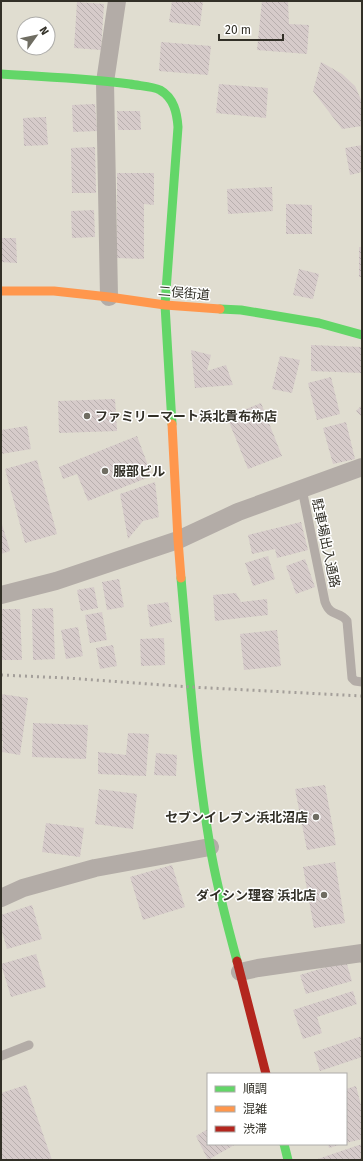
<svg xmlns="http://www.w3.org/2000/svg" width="363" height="1161" viewBox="0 0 363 1161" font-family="'Fira Sans','Noto Sans JP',sans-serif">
	<defs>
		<pattern id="building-back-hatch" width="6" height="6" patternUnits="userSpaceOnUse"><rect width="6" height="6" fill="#d6cbca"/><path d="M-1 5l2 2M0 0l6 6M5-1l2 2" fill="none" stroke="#b8afae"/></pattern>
	</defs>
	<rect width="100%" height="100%" fill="#e0ddd0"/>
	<path fill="url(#building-back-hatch)" d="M172,1H203L200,26L169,22Z
		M262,1H288L289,24L309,25L307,54L257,50Z
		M77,2L104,4L101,50L74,48Z
		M161,42L211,46L208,75L159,71Z
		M321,62L342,74L355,86L362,102V126L342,129L313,91Z
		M219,84L268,88L266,118L216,113Z
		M95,104L97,131L73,132L72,105Z
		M117,111H140L141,130H118Z
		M46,117L48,145L24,146L23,118Z
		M362,145V172L350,175L345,148Z
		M95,147L96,193H72L71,148Z
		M117,173H154V205L144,204V259L117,258Z
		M272,187L273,211L228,214L227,189Z
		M286,204L312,205V234H286Z
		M94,210L95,237L72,238L71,211Z
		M1,238H16L17,263L1,262Z
		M359,247H362V277H359Z
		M299,269L319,274L313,299L293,295Z
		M311,345L362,347V373L311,371Z
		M191,350L211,355L207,371L226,365L233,385L195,388Z
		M280,356L300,360L292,393L272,389Z
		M331,377L340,414L317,420L308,383Z
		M115,399L117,431L59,433L58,401Z
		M261,403L282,456L248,469L227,417Z
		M362,405V417L356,411Z
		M346,422L355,459L333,464L323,428Z
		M27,426L31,449L1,454V430Z
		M137,436L152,476L88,501L77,474L63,479L59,467Z
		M37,460L57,534L25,543L5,469Z
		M155,482L159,517L143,521L128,539L120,494Z
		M1,521L10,551L1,554Z
		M301,522L308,550L277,558L275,549L252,554L248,535Z
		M268,556L275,579L253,586L245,563Z
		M305,559L315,587L296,594L286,566Z
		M119,579L124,607L107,610L102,582Z
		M94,587L98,608L81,611L77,590Z
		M236,593L241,602L267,599L268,615L215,621L213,595Z
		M168,602L172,622L150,627L147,605Z
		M53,608L55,659L33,660L32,609Z
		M1,609H20L22,660H1Z
		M102,612L107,640L90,643L85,615Z
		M78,627L83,656L66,659L61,630Z
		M277,630L281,666L244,670L240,634Z
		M164,638L165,665L141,666L140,639Z
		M113,645L117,666L100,669L96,648Z
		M1,694L28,698L20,755L2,752L3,741H1Z
		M33,723L88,725L86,759L32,757Z
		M128,733L149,734L146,776L98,774V752L126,755Z
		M156,753L177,755L176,776L154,775Z
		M325,785L336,845L307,850L295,789Z
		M99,789L137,794L133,829L95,824Z
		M46,823L84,828L80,857L42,852Z
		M335,862L345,923L314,928L303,867Z
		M172,865L185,907L143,920L130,877Z
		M32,905L42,939L7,949L1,928V915Z
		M36,954L46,987L11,997L1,964Z
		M346,961L352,981L306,994L300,975Z
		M353,991L357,1004L317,1017L322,1033L303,1039L293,1010Z
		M362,1036V1057L320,1071L314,1052Z
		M26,1085L52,1160H1V1093Z
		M356,1086L362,1109V1139L346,1143V1089Z
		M208,1129V1144H236L208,1160L196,1136Z
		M328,1144H342L329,1148Z
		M362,1144V1160H315Z"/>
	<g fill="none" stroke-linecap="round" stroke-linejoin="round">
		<path stroke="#b3aca7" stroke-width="9" d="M302,489L325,602C331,618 339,610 347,621L352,678L355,681L362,682
			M1,1056L29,1045"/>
		<path stroke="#b3aca7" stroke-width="18" d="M109,297L105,82L117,1
			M1,595L56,581L178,540L238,512L362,467
			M1,898L23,888L95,868L210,847
			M240,972L258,968L362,953V954"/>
		<path stroke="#63d668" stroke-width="9" d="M1,74C44,77 87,78 130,84C139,86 152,86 160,90C174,98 177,113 178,127L165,305L172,424
			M220,309L241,310L319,323L362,335
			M181,578C189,667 195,757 210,846C216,884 227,923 237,961
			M284,1144L288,1160"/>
		<path stroke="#ff974d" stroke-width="9" d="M1,291H54L109,297L165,305L220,309
			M172,424L178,540L181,578"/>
		<path stroke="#b3261e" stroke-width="9" d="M237,961L266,1074"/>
		<path stroke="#a39e99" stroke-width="3" stroke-dasharray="2 4" stroke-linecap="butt" d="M1,675L67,678L191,687L362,696"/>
	</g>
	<g fill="#6f6d62" stroke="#fff" stroke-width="1.5">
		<circle cx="87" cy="416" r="4"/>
		<circle cx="105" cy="471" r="4"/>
		<circle cx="316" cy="817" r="4"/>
		<circle cx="324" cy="895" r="4"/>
	</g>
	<g text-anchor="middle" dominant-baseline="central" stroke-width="3" stroke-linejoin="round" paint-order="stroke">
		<g font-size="13" fill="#323027" stroke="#fff">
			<text transform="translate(184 293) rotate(5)">二俣街道</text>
			<text transform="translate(326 543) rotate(78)">駐車場出入通路</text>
		</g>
		<g font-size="13" font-weight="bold" fill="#323027" stroke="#fff" text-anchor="start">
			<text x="95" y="416">ファミリーマート浜北貴布祢店</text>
			<text x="113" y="471">服部ビル</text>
			<text x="308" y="817" text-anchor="end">セブンイレブン浜北沼店</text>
			<text x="316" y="895" text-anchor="end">ダイシン理容 浜北店</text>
		</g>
	</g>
	<rect width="363" height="1161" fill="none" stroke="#323027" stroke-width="4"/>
	<rect x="207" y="1073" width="140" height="72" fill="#ffffff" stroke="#adaca9"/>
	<rect x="215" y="1086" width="20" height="6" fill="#63d668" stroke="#adaca9"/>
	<text x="243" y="1093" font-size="12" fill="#323027">順調</text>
	<rect x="215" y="1106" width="20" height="6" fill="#ff974d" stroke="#adaca9"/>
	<text x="243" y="1113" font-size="12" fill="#323027">混雑</text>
	<rect x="215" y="1126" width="20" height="6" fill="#b3261e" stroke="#adaca9"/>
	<text x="243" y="1133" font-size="12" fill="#323027">渋滞</text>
	<g transform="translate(36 36) rotate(57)"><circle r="19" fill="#ffffff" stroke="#adaca9"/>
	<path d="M0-3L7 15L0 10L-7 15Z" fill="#6f6d62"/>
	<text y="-6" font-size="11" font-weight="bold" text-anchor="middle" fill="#323027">N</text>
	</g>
	<path d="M219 34v6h64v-6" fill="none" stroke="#323027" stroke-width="2"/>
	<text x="225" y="34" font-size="12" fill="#323027" stroke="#ffffff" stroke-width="3" paint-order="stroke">20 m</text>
</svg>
